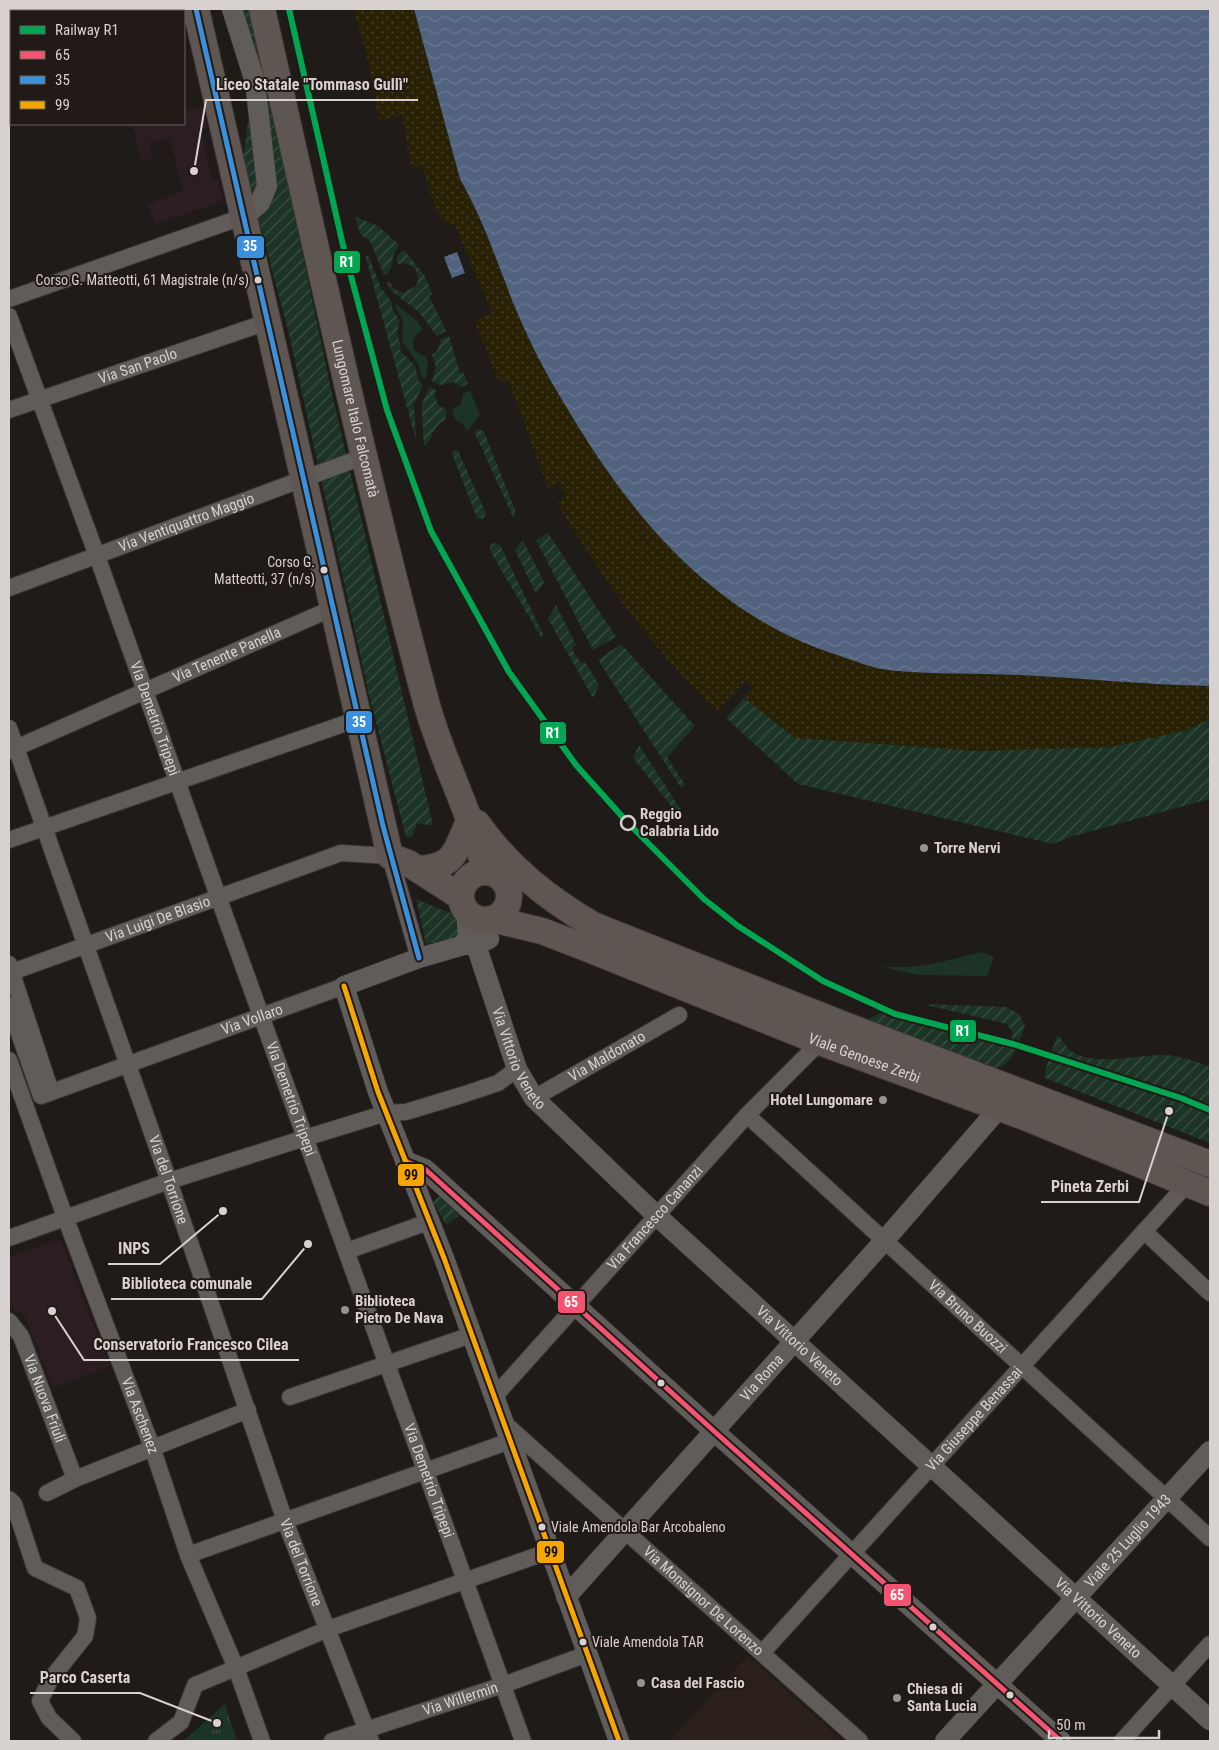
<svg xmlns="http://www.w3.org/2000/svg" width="1219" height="1750" viewBox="0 0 1219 1750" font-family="'Roboto Condensed',sans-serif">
	<defs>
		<pattern id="sand-dots" width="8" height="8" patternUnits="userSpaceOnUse" patternTransform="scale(1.25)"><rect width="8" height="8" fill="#282105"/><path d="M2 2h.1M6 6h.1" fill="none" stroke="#464028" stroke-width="1.8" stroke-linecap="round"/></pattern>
		<pattern id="park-tufts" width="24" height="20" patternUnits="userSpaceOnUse" patternTransform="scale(1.25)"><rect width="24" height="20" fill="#1c3426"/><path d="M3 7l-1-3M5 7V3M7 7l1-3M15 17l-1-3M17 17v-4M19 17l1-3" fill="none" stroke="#3c5044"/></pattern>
		<pattern id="garden-furrows" width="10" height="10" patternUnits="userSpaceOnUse" patternTransform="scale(1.25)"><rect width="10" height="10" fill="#1c3426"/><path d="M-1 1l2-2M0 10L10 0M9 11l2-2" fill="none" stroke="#3c5044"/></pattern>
		<pattern id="water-waves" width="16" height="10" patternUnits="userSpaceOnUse" patternTransform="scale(1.25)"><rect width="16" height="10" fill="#526380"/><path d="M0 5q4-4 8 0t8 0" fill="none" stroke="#6a7891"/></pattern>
	</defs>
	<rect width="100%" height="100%" fill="#1e1b19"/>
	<path fill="#2b1f19" d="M748,1655L827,1727L842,1741H669Z"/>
	<path fill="#2c1d23" d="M201,107L207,128L201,130L212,180L217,179L223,201L155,224L147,204L183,191L170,138L149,143L153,160L141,162L133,126L184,124V112Z
		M56,1240L61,1241L110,1366L53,1388L25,1316L9,1306V1257Z"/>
	<path fill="#1c3426" d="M394,303L416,320L423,330C414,334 411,342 415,351L426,357L428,367L426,379L422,377L418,364L402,341L403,321Z
		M470,391L480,415L467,432L462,423L455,420L452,410L461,404L463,393Z
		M982,952L994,957L987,976L918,975L879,966C920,970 943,961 982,952Z"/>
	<path fill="url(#sand-dots)" d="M353,9H414L460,179L473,202L514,305L542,364L1210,685V719L1187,730L1111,747L978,751L795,738L744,698L753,688L745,681L718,711C652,651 602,578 556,502L566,498L559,483L548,488L508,380L499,383L474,320L492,313L454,223L448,227L437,213L422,166L411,168L402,115L379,121L368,60Z"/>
	<path fill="url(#park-tufts)" d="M225,1704L237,1741H183Z"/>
	<path fill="url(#garden-furrows)" d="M236,9H251L263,60L252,64Z
		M271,103L332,394L433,825L417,824L412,837H406L369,695L289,334L243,161L250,105Z
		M356,217L378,226L399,245C391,255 394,263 388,274L384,275L370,241L360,234Z
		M404,250L425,276L432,294L429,296L446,331L437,336C431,329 428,323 423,317C412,303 395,299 386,282L389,281L394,289L403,293L416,286C422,273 413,260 398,264C395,257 398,254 404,250Z
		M365,255L369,257L381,288L391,301L393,311L400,321L397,331L401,348L399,349L415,366L419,381L423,384L414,405L416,440Z
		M449,336L460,373L463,372L468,384L461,387L454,382L440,385L432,381L436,367L432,355L437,351L441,339Z
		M430,387L436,390L435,396L438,405L447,410L445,420C433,426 433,437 425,447C422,440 424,434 423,427C421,407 420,405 430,387Z
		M480,429L484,432L515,510L514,519L474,431Z
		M453,450L458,451L486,513L483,519L477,518L452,454Z
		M548,533L616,637L593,650L536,540Z
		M523,540L544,582L536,594L515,550Z
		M494,543L500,545L543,634L541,637L490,551V546Z
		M556,605L576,645L572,649L581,663L585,662L599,685L593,698L548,619Z
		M621,644L695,726L667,757L685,785L681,788L598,660Z
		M744,698L795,738L978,751L1111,747L1187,730L1210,719V799L1070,837L1053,844L798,784L726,718Z
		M639,745L681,810L677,813L633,758Z
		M416,899L455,915L460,937L426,944Z
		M922,1004L1006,1007L1019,1014L1025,1026C1018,1043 1014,1068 992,1068L866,1021L880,1013L888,1012L987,1033C990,1037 991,1041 995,1044C1004,1051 1012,1042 1013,1033L1007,1024Z
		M1057,1036H1059C1063,1041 1066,1047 1071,1051C1092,1067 1137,1055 1162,1055C1178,1055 1195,1061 1210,1067V1143L1045,1078V1071Z
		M439,1196L460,1215L446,1225L433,1201Z"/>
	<path fill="url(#water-waves)" d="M414,9H1210V686C1146,685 1083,678 1019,675C976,673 931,675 888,670C872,668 855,661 840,656C712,616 629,514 564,403C544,371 526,335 512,300C496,259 482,217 460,179Z
		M457,252L465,273L452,278L444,257Z"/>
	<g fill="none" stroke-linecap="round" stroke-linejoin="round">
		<g stroke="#393635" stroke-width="18">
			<g id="minor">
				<path d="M86,11L93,9"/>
				<path d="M9,39L11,38"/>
				<path d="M9,299L245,216"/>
				<path id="s1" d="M9,316L97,556L224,913L523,1741"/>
				<path id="s2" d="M9,410L267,322"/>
				<path id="s3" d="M9,588L365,456"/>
				<path id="s4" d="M9,728L169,1181L285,1521L371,1741"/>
				<path id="s5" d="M9,751L333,608"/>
				<path d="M9,840L358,719"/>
				<path d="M9,964L51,1092"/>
				<path id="s6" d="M12,972L341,853L390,856L419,958"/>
				<path id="s7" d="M9,1005L41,1096L344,986"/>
				<path id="s8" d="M9,1060L65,1217L152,1447L188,1555L236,1668L262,1741"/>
				<path id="s9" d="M534,1098L679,1015"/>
				<path id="s10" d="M747,1115L1210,1538"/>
				<path d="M1144,1231L1210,1293"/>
				<path d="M9,1238L169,1181L305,1138L386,1113L406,1112L462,1095L498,1083L517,1069"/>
				<path d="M347,1251L428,1222"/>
				<path id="s11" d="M9,1321L21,1336L75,1479"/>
				<path d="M290,1397L471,1335"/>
				<path id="s12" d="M494,1397L747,1115L820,1042"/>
				<path id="s13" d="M502,1421L860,1741"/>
				<path d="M47,1493L75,1479L248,1410"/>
				<path d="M9,1499L14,1504L35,1568L77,1588L88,1618L85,1636L50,1680L40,1701L49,1718L73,1741"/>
				<path d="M188,1555L510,1441"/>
				<path id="s14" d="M762,1653L1187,1184"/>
				<path d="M156,1741L181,1722L195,1685L328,1629L550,1551"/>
				<path id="s15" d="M332,1741L503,1685L587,1654"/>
				<path d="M1122,1741L1210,1644"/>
			</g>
		</g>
		<g stroke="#393635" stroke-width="21">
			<g id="tertiary">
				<path d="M232,9L255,82L267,186L260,203L245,216"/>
				<path id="s16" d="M492,919L476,945L517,1069L534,1098L657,1216L1210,1720"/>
				<path d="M489,939L476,945H464L419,958L344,986L378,1092L444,1258L619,1741"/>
				<path d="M464,945L468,934L466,910"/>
				<path d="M405,1161L425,1169L715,1432L1061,1741"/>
				<path id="s17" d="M566,1597L884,1241L1007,1099"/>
				<path id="s18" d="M945,1741L1210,1451"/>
			</g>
		</g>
		<g stroke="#393635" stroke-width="28">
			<g id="primary">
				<path d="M196,9L390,856L408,863L461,897"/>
				<path id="s19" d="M262,9C314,239 364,470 425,698C440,757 471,811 485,871"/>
				<path d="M477,823C508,867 547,898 593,925L842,1024L1210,1164"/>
				<path d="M419,869C456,866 455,852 469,821"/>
				<circle cx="485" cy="896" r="24"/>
				<path id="s20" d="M492,919L542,931L581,946L820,1042L1027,1118L1210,1193"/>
			</g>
		</g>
		<use href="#minor" stroke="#5f5c5a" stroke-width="16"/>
		<use href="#tertiary" stroke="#5f5c5a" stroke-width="20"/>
		<use href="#primary" stroke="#5f5652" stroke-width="26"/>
		<g stroke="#211a16" stroke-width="9">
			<path id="bus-1" d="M405,1161L425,1169L715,1432L1061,1741"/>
		</g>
		<g stroke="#211a16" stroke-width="9">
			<path id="bus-2" d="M196,9L383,826L419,958"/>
		</g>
		<g stroke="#211a16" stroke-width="9">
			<path id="bus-3" d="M344,986L378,1092L444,1258L619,1741"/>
		</g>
		<use href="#bus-1" stroke="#f65372" stroke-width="5"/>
		<use href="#bus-2" stroke="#3a90db" stroke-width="5"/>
		<use href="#bus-3" stroke="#f7a600" stroke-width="5"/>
		<g stroke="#211a16" stroke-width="10">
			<path id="rail-1" d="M289,9L345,254L387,410L431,531L509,672L576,765L628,823L704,899L738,926L823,981L895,1014L1013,1044L1181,1098L1210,1110"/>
		</g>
		<use href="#rail-1" stroke="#00a651" stroke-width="6"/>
	</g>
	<g fill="#d7d2cf" stroke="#211a16" stroke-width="2">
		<circle cx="258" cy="280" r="4.5"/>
		<circle cx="324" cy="570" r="4.5"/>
		<circle cx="661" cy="1383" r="4.5"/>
		<circle cx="542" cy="1527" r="4.5"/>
		<circle cx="933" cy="1627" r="4.5"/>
		<circle cx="583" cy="1642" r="4.5"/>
		<circle cx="1010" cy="1695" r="4.5"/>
	</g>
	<circle fill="#211a16" stroke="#d7d2cf" stroke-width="2.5" cx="628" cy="823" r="7"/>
	<g fill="#96928f" stroke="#211a16" stroke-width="2">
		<circle cx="924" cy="848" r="5"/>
		<circle cx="883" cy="1100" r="5"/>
		<circle cx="345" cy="1310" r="5"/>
		<circle cx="641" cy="1683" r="5"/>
		<circle cx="897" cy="1698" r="5"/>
	</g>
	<g text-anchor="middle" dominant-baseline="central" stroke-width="4" stroke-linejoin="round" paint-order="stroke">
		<g font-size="14" fill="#d7d2cf" stroke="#211a16" text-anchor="end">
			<text x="249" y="280">Corso G. Matteotti, 61 Magistrale (n/s)</text>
			<text x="315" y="562">Corso G.<tspan x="315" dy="17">Matteotti, 37 (n/s)</tspan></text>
			<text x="551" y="1527" text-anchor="start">Viale Amendola Bar Arcobaleno</text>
			<text x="592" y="1642" text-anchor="start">Viale Amendola TAR</text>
		</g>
		<g font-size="15" fill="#d7d2cf" stroke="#211a16">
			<text stroke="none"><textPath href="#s2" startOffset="136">Via San Paolo</textPath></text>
			<text stroke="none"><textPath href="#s19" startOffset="420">Lungomare Italo Falcomatà</textPath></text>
			<text stroke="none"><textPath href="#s3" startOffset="189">Via Ventiquattro Maggio</textPath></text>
			<text stroke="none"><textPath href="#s5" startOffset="238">Via Tenente Panella</textPath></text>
			<text stroke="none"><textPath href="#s1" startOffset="428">Via Demetrio Tripepi</textPath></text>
			<text stroke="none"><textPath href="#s6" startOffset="155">Via Luigi De Blasio</textPath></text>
			<text stroke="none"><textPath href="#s7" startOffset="321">Via Vollaro</textPath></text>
			<text stroke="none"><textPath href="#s9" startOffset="84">Via Maldonato</textPath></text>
			<text stroke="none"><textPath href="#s16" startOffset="152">Via Vittorio Veneto</textPath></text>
			<text stroke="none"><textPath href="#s20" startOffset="398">Viale Genoese Zerbi</textPath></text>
			<text stroke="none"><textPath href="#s1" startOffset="832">Via Demetrio Tripepi</textPath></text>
			<text stroke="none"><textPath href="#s4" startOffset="479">Via del Torrione</textPath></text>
			<text stroke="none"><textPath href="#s12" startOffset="241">Via Francesco Cananzi</textPath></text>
			<text stroke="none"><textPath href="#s10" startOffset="299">Via Bruno Buozzi</textPath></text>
			<text stroke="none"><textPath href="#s16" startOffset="558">Via Vittorio Veneto</textPath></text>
			<text stroke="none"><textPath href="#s17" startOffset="294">Via Roma</textPath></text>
			<text stroke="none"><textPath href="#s11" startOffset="86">Via Nuova Friuli</textPath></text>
			<text stroke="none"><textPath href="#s8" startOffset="379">Via Aschenez</textPath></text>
			<text stroke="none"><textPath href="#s14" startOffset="316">Via Giuseppe Benassai</textPath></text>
			<text stroke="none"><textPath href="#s1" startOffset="1238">Via Demetrio Tripepi</textPath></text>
			<text stroke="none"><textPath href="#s18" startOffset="271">Viale 25 Luglio 1943</textPath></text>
			<text stroke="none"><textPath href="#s4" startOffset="884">Via del Torrione</textPath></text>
			<text stroke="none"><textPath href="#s13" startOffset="270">Via Monsignor De Lorenzo</textPath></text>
			<text stroke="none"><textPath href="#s16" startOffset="962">Via Vittorio Veneto</textPath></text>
			<text stroke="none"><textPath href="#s15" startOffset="135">Via Willermin</textPath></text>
		</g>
		<g font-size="15" font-weight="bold" fill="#d7d2cf" stroke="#211a16" text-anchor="start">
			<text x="640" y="814">Reggio<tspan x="640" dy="17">Calabria Lido</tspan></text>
		</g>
		<g font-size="15" font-weight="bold" fill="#d7d2cf" stroke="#211a16" text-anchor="start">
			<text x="934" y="848">Torre Nervi</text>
			<text x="873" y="1100" text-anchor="end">Hotel Lungomare</text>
			<text x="355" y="1301">Biblioteca<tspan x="355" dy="17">Pietro De Nava</tspan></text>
			<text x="651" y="1683">Casa del Fascio</text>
			<text x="907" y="1689">Chiesa di<tspan x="907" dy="17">Santa Lucia</tspan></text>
		</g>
	</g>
	<path fill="none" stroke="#d7d2cf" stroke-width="2" d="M194 171L206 100H418M1169 1111L1139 1202H1041M223 1211L160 1264H108M308 1244L262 1299H111M52 1311L84 1360H299M217 1723L140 1693H30"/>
	<g fill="#d7d2cf" stroke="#211a16" stroke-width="2">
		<circle cx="194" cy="171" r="5"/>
		<circle cx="1169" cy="1111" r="5"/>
		<circle cx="223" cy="1211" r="5"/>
		<circle cx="308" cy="1244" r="5"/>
		<circle cx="52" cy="1311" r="5"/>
		<circle cx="217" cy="1723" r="5"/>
	</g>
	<g font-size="16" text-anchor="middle" font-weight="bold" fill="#d7d2cf" stroke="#211a16" stroke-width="4" stroke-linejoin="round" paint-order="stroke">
		<text x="312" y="90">Liceo Statale "Tommaso Gullì"</text>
		<text x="1090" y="1192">Pineta Zerbi</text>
		<text x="134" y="1254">INPS</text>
		<text x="187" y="1289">Biblioteca comunale</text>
		<text x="191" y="1350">Conservatorio Francesco Cilea</text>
		<text x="85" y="1683">Parco Caserta</text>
	</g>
	<g stroke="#211a16" stroke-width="2">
		<rect x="236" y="235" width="29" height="24" rx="5" fill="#3a90db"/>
		<rect x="333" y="250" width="28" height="24" rx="5" fill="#00a651"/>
		<rect x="345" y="710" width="28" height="24" rx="5" fill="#3a90db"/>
		<rect x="539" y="721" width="28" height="24" rx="5" fill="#00a651"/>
		<rect x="949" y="1019" width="28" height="24" rx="5" fill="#00a651"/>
		<rect x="397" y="1163" width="28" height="24" rx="5" fill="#f7a600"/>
		<rect x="557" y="1290" width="29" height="24" rx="5" fill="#f65372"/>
		<rect x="536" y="1540" width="29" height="24" rx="5" fill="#f7a600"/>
		<rect x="883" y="1583" width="29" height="24" rx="5" fill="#f65372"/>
	</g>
	<g font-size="14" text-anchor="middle" font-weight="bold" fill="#fff">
		<text x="250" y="251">35</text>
		<text x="347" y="267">R1</text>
		<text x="359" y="727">35</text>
		<text x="553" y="738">R1</text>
		<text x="963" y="1036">R1</text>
		<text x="571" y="1307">65</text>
		<text x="897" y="1600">65</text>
	</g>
	<g font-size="14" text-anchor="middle" font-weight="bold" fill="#111">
		<text x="411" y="1180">99</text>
		<text x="551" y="1557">99</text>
	</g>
	<rect width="1219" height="1750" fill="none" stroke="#d7d2cf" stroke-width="20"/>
	<rect x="10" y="10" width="175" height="115" fill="#211a16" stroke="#6a6460"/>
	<rect x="20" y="26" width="25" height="8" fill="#00a651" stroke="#6a6460"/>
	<text x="55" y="35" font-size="15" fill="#d7d2cf">Railway R1</text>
	<rect x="20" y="51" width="25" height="8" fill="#f65372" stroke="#6a6460"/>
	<text x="55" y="60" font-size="15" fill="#d7d2cf">65</text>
	<rect x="20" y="76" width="25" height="8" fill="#3a90db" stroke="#6a6460"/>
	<text x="55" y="85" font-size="15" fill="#d7d2cf">35</text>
	<rect x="20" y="101" width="25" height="8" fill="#f7a600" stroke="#6a6460"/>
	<text x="55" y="110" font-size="15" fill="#d7d2cf">99</text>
	<path d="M1049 1730v8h110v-8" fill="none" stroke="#d7d2cf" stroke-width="2.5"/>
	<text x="1056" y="1730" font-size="15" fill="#d7d2cf" stroke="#211a16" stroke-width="4" paint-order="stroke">50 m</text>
</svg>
